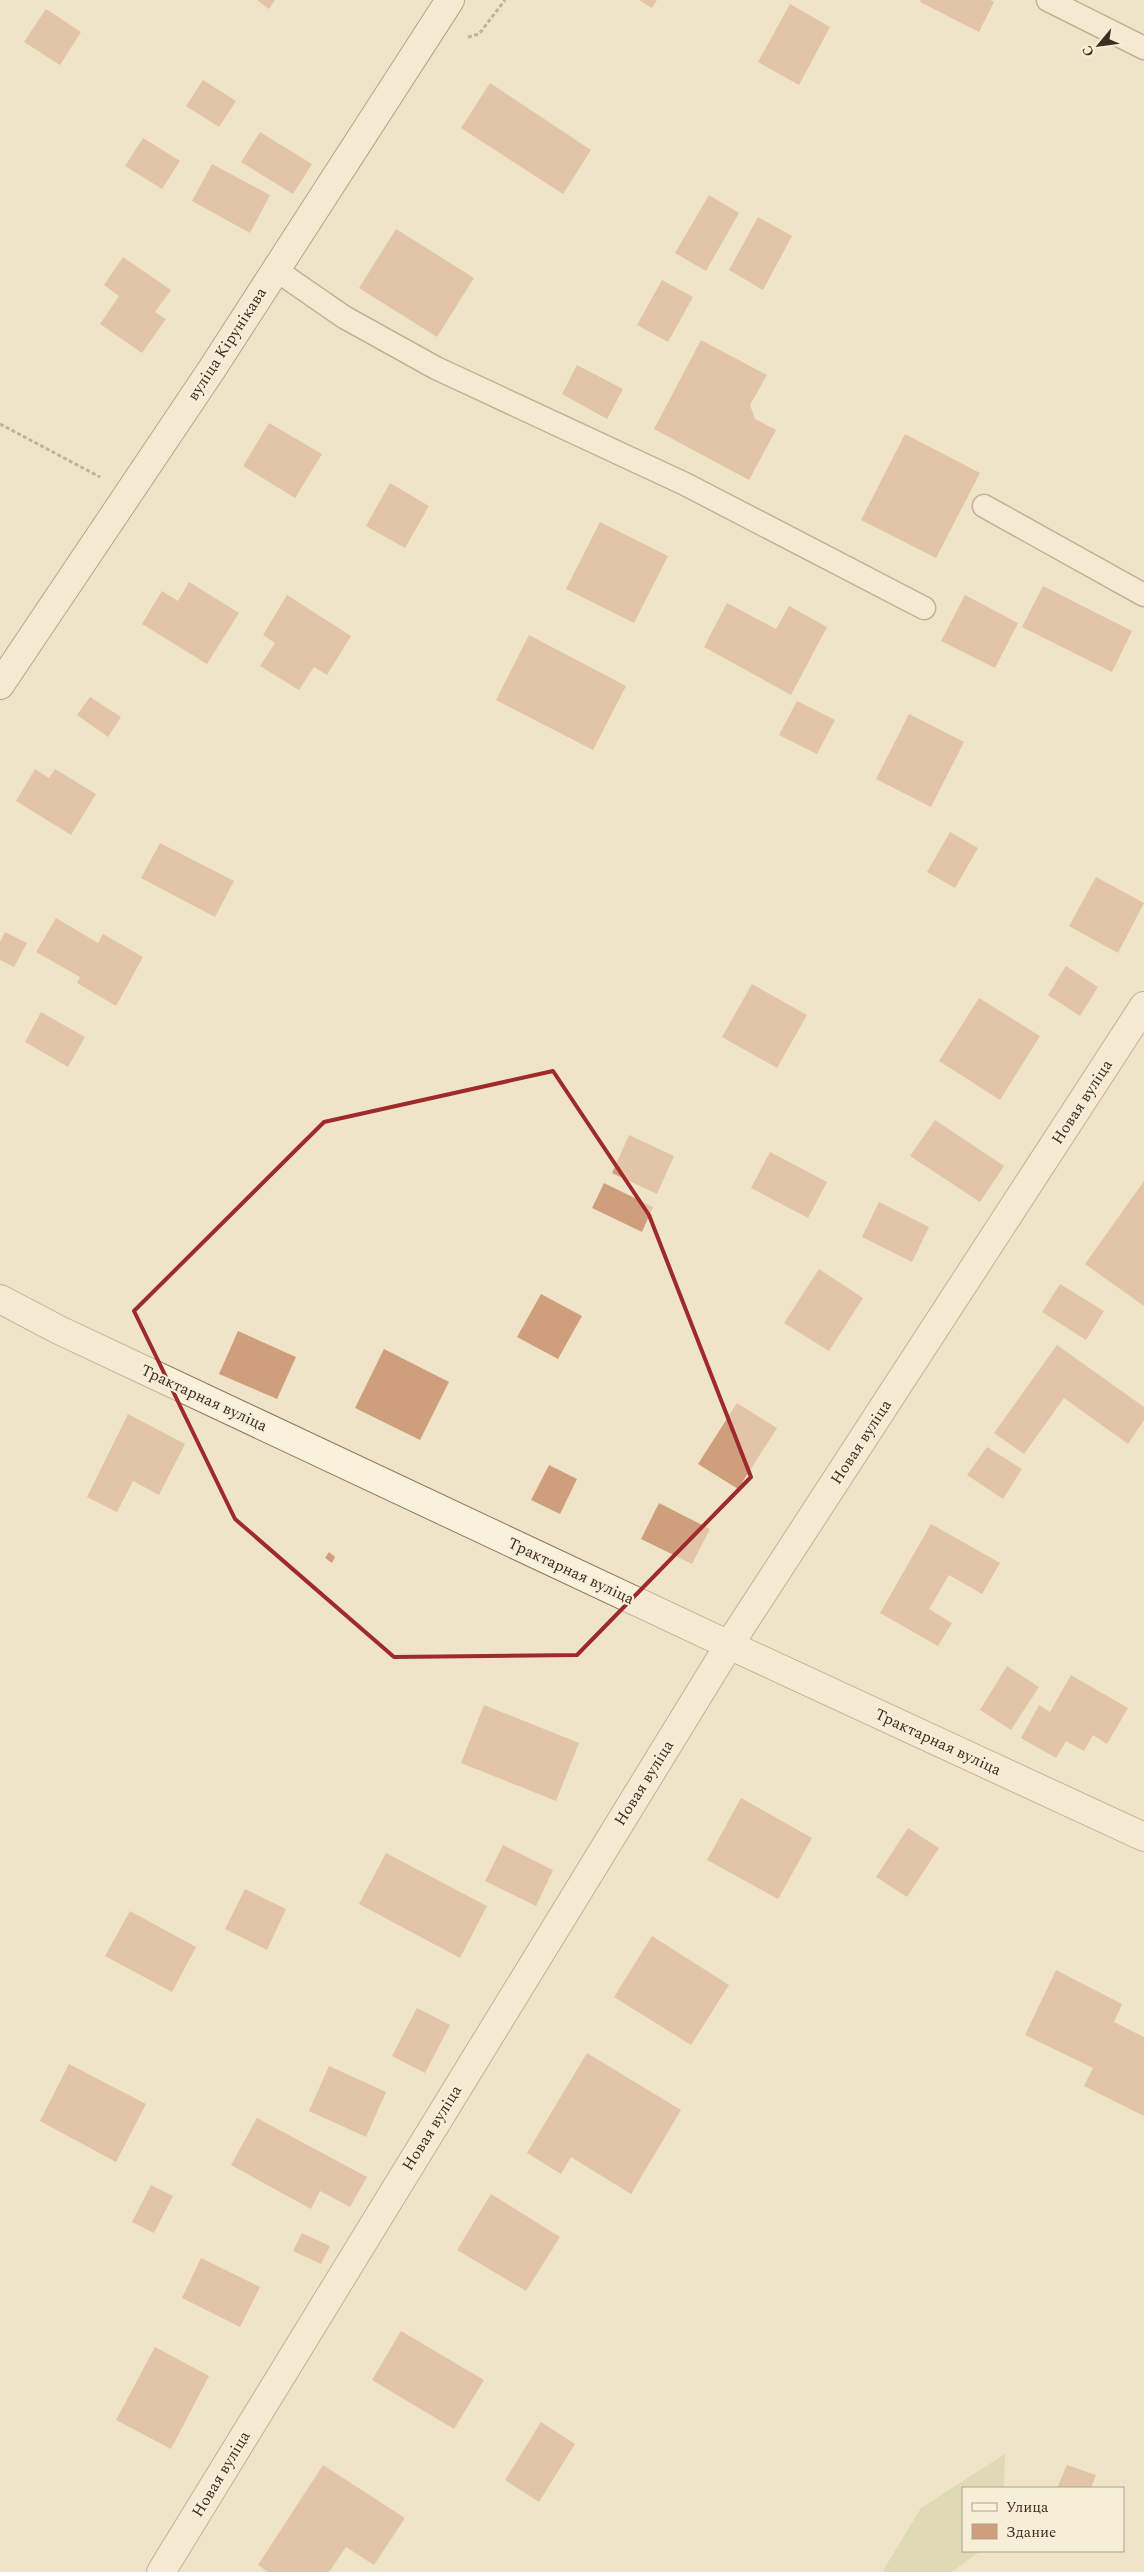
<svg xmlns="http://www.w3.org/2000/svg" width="1144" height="2572" viewBox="0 0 1144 2572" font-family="Spectral,serif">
	<rect width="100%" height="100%" fill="#f0e4c8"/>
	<path fill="#c9cf9b" d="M1005,2454L1004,2488H963V2551H980L952,2572H882L921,2508Z"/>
	<path fill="#cf9f7d" d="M257,0H275L269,9Z
		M639,0H657L652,8Z
		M921,0H991L994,2L979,32L920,2Z
		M790,4L830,27L799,85L758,62Z
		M46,9L81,32L60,65L24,42Z
		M203,80L236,101L219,127L186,106Z
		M490,83L591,150L563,194L461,128Z
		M260,132L312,164L293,194L241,162Z
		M143,138L180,161L162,189L125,166Z
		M212,164L270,195L250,233L192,201Z
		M709,195L739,213L706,271L675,253Z
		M758,217L792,236L763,290L729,270Z
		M396,229L474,278L437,337L359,288Z
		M123,257L171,290L155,312L166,319L142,353L100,324L119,296L104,285Z
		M662,280L693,297L668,342L637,325Z
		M701,340L767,375L750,405L755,419L776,430L749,480L654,429Z
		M577,365L623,389L607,419L562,394Z
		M269,423L322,454L295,498L243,466Z
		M905,434L980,473L936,558L861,520Z
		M390,483L429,506L405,548L366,526Z
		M600,522L668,556L634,623L566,589Z
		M189,582L239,613L207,664L142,624L162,591L178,601Z
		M1043,586L1132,631L1112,672L1022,627Z
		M287,595L351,636L327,675L314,667L299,690L260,666L275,643L263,635Z
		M965,595L1018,623L995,668L941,641Z
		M727,603L776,629L789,606L827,627L791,695L704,647Z
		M529,635L626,686L593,750L496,700Z
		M90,697L121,717L108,737L77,715Z
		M797,701L835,720L817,754L779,735Z
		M909,714L964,742L931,807L876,779Z
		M35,769L49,778L55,769L96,794L71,835L16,801Z
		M950,832L978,848L955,888L927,872Z
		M160,843L234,881L215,917L141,878Z
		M1096,877L1144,903L1118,953L1069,926Z
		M56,918L98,943L103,934L143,957L116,1006L77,983L80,977L36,952Z
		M5,932L27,943L14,967L0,960V942Z
		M1066,966L1098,987L1080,1016L1048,995Z
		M752,984L807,1015L777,1068L722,1037Z
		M979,998L1040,1036L1000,1100L939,1061Z
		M41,1012L85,1037L68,1067L25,1042Z
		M935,1120L1004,1166L980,1202L910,1156Z
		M629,1135L674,1156L657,1194L612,1173Z
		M770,1152L827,1182L808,1218L751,1188Z
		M1144,1181V1306L1085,1264Z
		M604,1183L653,1207L642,1232L592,1208Z
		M879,1202L929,1227L912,1262L862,1237Z
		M819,1269L863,1298L829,1351L784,1323Z
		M1060,1284L1104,1311L1086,1340L1042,1312Z
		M541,1294L582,1316L558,1359L517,1337Z
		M238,1331L296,1357L277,1399L219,1374Z
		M1057,1345L1144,1407V1420L1128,1444L1064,1398L1024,1454L994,1433Z
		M384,1349L449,1382L420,1440L355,1408Z
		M737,1403L777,1428L738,1489L698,1464Z
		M128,1414L185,1444L159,1495L133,1481L117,1512L87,1497Z
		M987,1447L1022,1469L1003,1499L967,1475Z
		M549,1465L577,1479L560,1514L531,1500Z
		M659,1503L710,1529L692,1564L641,1539Z
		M931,1524L1000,1563L982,1594L949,1575L929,1609L952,1623L938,1646L880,1613Z
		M329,1552L335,1557L332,1563L325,1558Z
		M1007,1666L1039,1687L1011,1730L980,1710Z
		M1071,1675L1128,1708L1107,1744L1093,1735L1084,1751L1066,1741L1056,1758L1021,1738L1039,1705L1050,1712Z
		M484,1705L579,1743L556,1801L461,1763Z
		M741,1798L812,1838L778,1899L707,1860Z
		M908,1828L939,1848L907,1897L876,1877Z
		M503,1845L553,1870L536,1906L485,1881Z
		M386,1853L487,1906L460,1958L359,1904Z
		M245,1889L286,1909L267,1950L225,1929Z
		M130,1911L196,1947L172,1992L105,1956Z
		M652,1936L729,1985L691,2045L614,1997Z
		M1056,1970L1122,2004L1114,2022L1144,2037V2116L1084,2086L1093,2068L1025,2035Z
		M417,2008L450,2025L425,2073L392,2056Z
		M587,2053L681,2110L631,2194L571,2157L561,2174L527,2153Z
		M69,2064L146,2104L116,2162L40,2121Z
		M329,2066L386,2092L366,2137L309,2111Z
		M257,2118L367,2177L350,2207L320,2191L311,2209L231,2165Z
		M151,2185L173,2196L154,2233L132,2222Z
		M491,2194L560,2237L526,2291L457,2250Z
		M302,2233L330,2246L321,2264L293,2251Z
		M201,2258L260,2287L240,2327L182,2298Z
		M401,2331L484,2380L454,2429L372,2380Z
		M155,2347L209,2376L171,2449L116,2420Z
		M541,2422L575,2444L539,2502L505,2480Z
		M323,2465L405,2518L374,2565L346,2547L329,2572H268L258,2565Z
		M1067,2465L1096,2475L1091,2488H1057Z"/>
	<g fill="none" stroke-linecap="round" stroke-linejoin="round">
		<g stroke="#8d765c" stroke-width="25">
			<path id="lane" d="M1048,0L1144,48
				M276,270L344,317L436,368L685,484L924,608
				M984,506L1144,595"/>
		</g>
		<g stroke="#8d765c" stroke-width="30">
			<path id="street" d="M0,1299L59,1330L729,1645L1144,1837
				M161,2572L729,1645L1144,1006"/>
		</g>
		<g stroke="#6f573f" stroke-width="30">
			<path id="secondary" d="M0,685L212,369L450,0"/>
		</g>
		<path stroke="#8d765c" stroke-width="3" stroke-dasharray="4 2.5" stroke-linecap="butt" d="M468,37L479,34L505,0
			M0,424L100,477"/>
		<use href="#lane" stroke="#faf1dc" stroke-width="22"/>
		<use href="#street" stroke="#faf1dc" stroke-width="28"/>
		<use href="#secondary" stroke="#faf1dc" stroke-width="28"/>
	</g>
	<path d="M0 0H1144V2572H0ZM553,1071L649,1215L751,1477L577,1655L394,1657L235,1519L134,1311L324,1122Z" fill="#f0e4c8" fill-opacity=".55" fill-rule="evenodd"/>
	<path fill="none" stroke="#9e2a2b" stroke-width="4" stroke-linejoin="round" d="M553,1071L649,1215L751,1477L577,1655L394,1657L235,1519L134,1311L324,1122Z"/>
	<g text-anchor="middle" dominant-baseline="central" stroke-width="4.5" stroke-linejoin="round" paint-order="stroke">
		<g font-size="16" fill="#3d2e20" stroke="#f7eed8">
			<text transform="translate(227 344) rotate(-57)">вуліца Кірунікава</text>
			<text transform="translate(1082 1102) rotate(-57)">Новая вуліца</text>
			<text transform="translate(204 1398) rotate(25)">Трактарная вуліца</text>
			<text transform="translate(861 1442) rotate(-57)">Новая вуліца</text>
			<text transform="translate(571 1571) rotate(25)">Трактарная вуліца</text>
			<text transform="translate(938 1742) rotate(25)">Трактарная вуліца</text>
			<text transform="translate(644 1783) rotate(-58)">Новая вуліца</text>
			<text transform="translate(432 2128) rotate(-58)">Новая вуліца</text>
			<text transform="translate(221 2474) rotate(-59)">Новая вуліца</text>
		</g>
	</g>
	<rect x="962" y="2487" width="162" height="65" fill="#f7eed8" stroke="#ada18e"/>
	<rect x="972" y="2503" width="25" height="8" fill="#faf1dc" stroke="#ada18e"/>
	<text x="1006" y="2512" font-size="15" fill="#3d2e20">Улица</text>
	<rect x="972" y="2524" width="25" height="15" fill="#cf9f7d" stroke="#ada18e"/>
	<text x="1006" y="2537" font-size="15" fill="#3d2e20">Здание</text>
	<g transform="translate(1099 45) rotate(241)" stroke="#f7eed8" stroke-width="4" paint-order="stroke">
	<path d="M0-4L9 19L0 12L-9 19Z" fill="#3d2e20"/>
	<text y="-8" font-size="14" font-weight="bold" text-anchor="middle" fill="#3d2e20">С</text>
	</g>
</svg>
